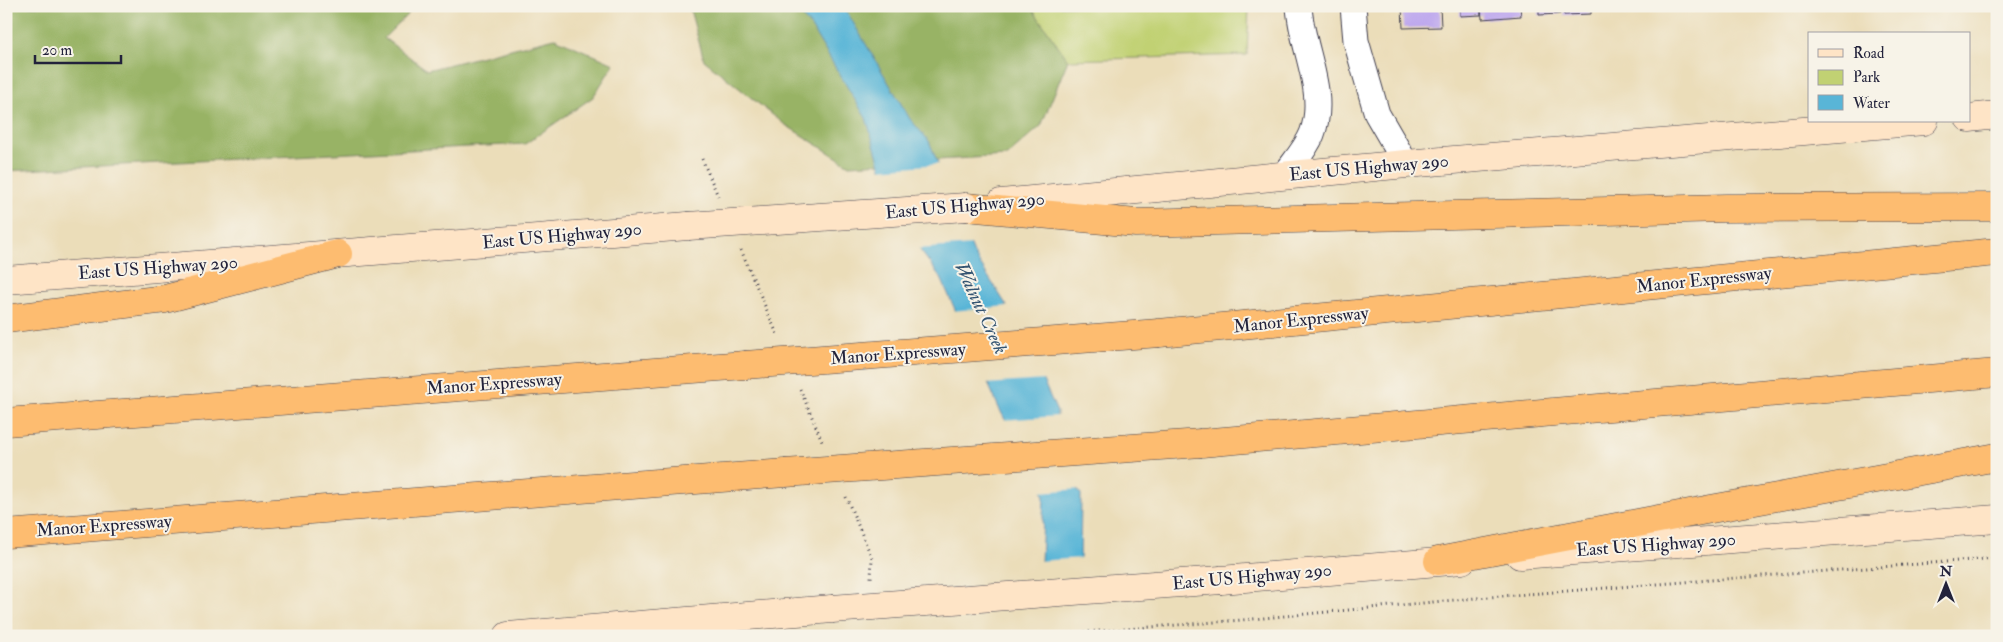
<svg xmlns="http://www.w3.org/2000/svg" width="2003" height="642" viewBox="0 0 2003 642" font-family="'IM FELL Double Pica',serif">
	<rect width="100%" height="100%" fill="#f7f3e8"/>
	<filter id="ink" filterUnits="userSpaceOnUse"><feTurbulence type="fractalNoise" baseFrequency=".02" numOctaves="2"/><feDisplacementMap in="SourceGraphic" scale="10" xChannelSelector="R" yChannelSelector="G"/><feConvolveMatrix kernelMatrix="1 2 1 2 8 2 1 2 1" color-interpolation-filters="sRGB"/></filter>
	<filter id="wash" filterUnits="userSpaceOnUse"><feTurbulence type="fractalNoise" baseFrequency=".0096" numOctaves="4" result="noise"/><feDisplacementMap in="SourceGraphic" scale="20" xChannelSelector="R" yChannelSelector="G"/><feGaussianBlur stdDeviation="1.12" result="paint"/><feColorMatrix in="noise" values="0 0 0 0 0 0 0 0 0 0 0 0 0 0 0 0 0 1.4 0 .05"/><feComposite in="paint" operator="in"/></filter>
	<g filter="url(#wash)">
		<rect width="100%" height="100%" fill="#ebddb9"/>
		<path fill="#c1d173" stroke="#727a57" d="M1030,6H1249L1247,55L1068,60Z"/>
		<path fill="#98b365" stroke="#5d6a50" d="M6,6H416L384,38L427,70L555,38L614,64L593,97L525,144L6,171Z
			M689,6H1030L1068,60L1041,126L1007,156L849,165L784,124L704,60Z"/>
		<path fill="#59b5d7" stroke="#3e6c89" d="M794,6L844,7L910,119L929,141L975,256L1016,320L1057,412L1055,447L1060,469L1081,494L1080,569L1039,606L1044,496L999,408L941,278L917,246L882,171L866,118L811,27Z"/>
		<path fill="#ebddb9" d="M940,164L973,245L915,249L879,169Z
			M1010,306L1018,319L1045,380L985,384L952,311Z
			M1059,416L1057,446L1062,468L1080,489L1040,492L1002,420Z
			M1083,558V569L1073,602V636H1034L1039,561Z"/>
		<g id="blocks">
			<path fill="#bba4ee" d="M1402,6H1440L1441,27L1403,28Z
				M1460,6H1480L1481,15L1460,16Z
				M1481,6H1520L1521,16L1482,19Z
				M1539,6H1560V14L1539,15Z
				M1563,6H1591V14L1564,15Z"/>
		</g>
	</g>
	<g filter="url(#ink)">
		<use href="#blocks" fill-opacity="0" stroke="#403e4e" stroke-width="1"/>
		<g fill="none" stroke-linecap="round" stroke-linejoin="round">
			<g stroke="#403e4e" stroke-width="27">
				<path id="street" d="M1353,6L1356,41L1377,114L1406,164
					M1284,176C1293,163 1306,149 1312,134C1328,93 1301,48 1299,6"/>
			</g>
			<g stroke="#403e4e" stroke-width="29">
				<path id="secondary" d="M1969,118L1997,115
					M1001,203L1406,164L1924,121
					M6,280L688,226
					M1520,555L1997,519
					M1221,580L1462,560
					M508,636L832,609"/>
			</g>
			<g stroke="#403e4e" stroke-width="29">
				<path id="highway" d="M966,207L1136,223L1726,208L1997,207
					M6,319L165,299L338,254
					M1159,333L1997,252
					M6,422L745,365
					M1201,443L1997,373
					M6,534L785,473
					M1438,561L1711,509L1997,457"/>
			</g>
			<path stroke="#403e4e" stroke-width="3" stroke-dasharray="1 4" stroke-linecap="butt" d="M702,159L718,196
				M741,250L777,334
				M800,389L823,443
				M846,497L872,558L871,578
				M1034,636L1242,620L1476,598L1997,558"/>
			<use href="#street" stroke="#fff" stroke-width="25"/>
			<use href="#secondary" stroke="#fee4c6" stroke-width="28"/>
			<use href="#highway" stroke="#fdbc70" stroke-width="28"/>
			<g stroke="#403e4e" stroke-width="29" stroke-linecap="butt">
				<path id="secondary-bridge" d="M688,226L966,207
					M832,609L1221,580"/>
			</g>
			<g stroke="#403e4e" stroke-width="29" stroke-linecap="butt">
				<path id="highway-bridge" d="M745,365L1159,333
					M785,473L1201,443"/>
			</g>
			<use href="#secondary-bridge" stroke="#fee4c6" stroke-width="28"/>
			<use href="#highway-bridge" stroke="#fdbc70" stroke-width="28"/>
		</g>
	</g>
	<g text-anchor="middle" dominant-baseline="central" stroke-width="4" stroke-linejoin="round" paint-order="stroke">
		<g font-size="18" fill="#22223b" stroke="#f7f3e8">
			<text transform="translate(1369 168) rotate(-5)">East US Highway 290</text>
			<text transform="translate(965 206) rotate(-5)">East US Highway 290</text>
			<text transform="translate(562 236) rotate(-5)">East US Highway 290</text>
			<text transform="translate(158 268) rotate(-4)">East US Highway 290</text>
			<text transform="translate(1704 280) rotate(-6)">Manor Expressway</text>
			<text transform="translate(1301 320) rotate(-6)">Manor Expressway</text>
			<text transform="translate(898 354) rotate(-4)">Manor Expressway</text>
			<text transform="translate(494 384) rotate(-4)">Manor Expressway</text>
			<text transform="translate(104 526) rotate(-4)">Manor Expressway</text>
			<text transform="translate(1656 545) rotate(-4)">East US Highway 290</text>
			<text transform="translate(1252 577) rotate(-5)">East US Highway 290</text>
		</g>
		<g font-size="19" font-style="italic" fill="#355572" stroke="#f7f3e8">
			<text transform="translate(981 308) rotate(65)">Walnut Creek</text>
		</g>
	</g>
	<rect width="2003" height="642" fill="none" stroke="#f7f3e8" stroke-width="25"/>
	<rect x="1808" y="32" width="162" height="90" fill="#f7f3e8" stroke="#a29fa3"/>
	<rect x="1818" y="49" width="25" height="8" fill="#fee4c6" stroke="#a29fa3"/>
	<text x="1853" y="58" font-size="15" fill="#22223b">Road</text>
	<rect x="1818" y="70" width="25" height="15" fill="#c1d173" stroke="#a29fa3"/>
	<text x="1853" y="82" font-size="15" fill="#22223b">Park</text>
	<rect x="1818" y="95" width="25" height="15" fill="#59b5d7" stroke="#a29fa3"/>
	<text x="1853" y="108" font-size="15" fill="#22223b">Water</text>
	<g transform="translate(1946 584)" stroke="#f7f3e8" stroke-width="4" paint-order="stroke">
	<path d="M0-4L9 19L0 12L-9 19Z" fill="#22223b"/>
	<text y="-8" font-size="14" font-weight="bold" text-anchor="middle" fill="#22223b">N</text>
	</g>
	<path d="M35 55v8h86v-8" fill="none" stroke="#22223b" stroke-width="2.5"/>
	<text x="42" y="55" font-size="15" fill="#22223b" stroke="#f7f3e8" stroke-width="4" paint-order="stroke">20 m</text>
</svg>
